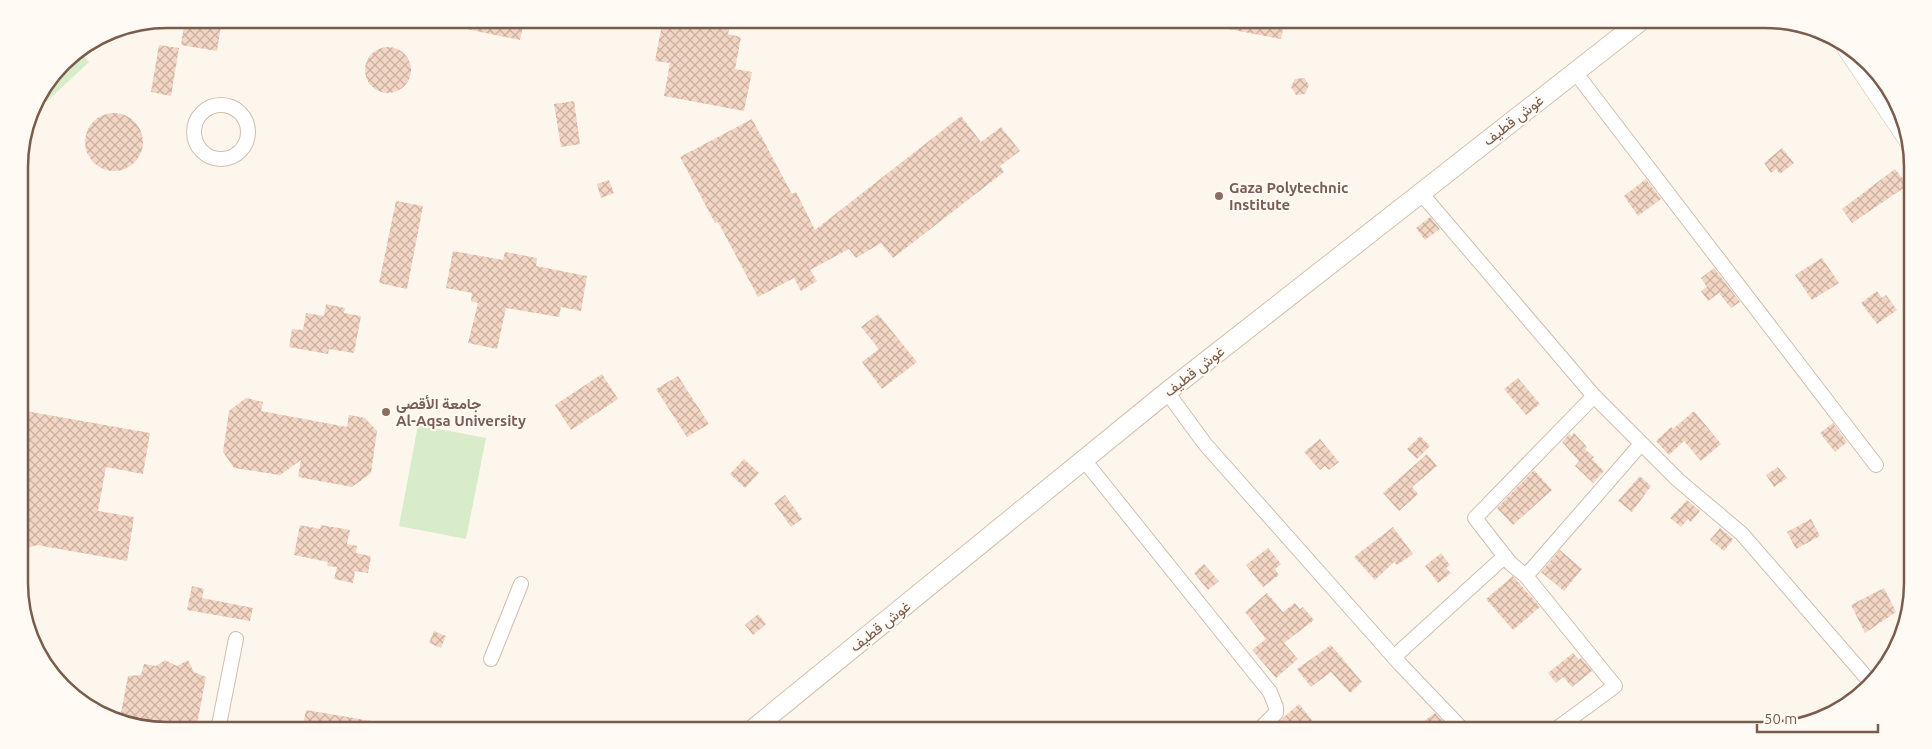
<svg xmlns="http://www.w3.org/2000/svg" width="1932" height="749" viewBox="0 0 1932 749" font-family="Ubuntu,Vazirmatn,sans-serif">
	<defs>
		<pattern id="building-cross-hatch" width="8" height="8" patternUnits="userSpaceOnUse" patternTransform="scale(1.25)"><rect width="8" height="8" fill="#f3d5c3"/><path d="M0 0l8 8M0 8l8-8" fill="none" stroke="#cab0a1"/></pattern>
	</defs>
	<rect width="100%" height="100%" fill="#fdf6ec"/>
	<path fill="#d8ecc9" d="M78,50L89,62L29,118C35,96 58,62 78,50Z
		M418,425L486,438L466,539L399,526Z"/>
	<path fill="url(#building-cross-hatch)" d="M185,19H222L217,51L181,45Z
		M447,19H525L520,40L447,25Z
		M663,19H731L728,34L741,37L735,69L752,72L744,111L664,96L670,63L655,61Z
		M1207,19H1285L1281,39L1207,25Z
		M159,45L179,48L171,96L151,92Z
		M365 70a23 23 0 1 1 46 0a23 23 0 1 1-46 0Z
		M1304,78L1309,85L1305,94L1296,95L1291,87L1295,79Z
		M574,101L580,144L561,147L554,104Z
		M85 142a29 29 0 1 1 58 0a29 29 0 1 1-58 0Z
		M961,116L981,142L1001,127L1020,151L1000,166L1004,172L893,258L881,243L856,258L849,249L810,270L817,281L801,291L794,278L758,297L718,222L715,223L680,157L752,119L792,194L796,192L815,230Z
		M1782,148L1794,163L1780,174L1776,169L1771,173L1764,163Z
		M1895,169L1908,185L1852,223L1842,209Z
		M1646,179L1661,199L1638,216L1624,196Z
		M609,180L614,193L601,198L597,184Z
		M396,201L423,206L407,289L379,283Z
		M1430,217L1440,229L1425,240L1416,228Z
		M453,251L503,260L505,252L537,258L536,266L587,276L581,311L561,307L559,317L506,308L497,349L468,343L478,303L471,301L472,293L446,288Z
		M1822,258L1839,283L1812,300L1795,275Z
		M1714,268L1740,302L1731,308L1719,293L1708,301L1701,291L1707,287L1701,278Z
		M1877,291L1882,298L1886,295L1897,310L1877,324L1861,303Z
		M326,304L345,308L344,313L361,316L354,353L329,349L328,354L289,347L292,329L303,330L306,313L324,316Z
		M878,314L917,362L882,389L862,362L879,349L861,327Z
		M602,374L618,399L571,430L555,405Z
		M678,376L709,424L687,437L656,389Z
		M1518,378L1540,404L1526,415L1504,389Z
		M246,398L263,402L261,411L347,427L349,415L365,418L377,431L371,473L352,487L298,477L301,460L280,475L234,468L223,452L229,411Z
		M20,410L150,433L143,474L106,467L98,511L134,517L127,561L37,545L21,550Z
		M1694,411L1721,444L1701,461L1684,441L1669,455L1656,441L1671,427L1673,429Z
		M1833,423L1847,442L1835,452L1820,433Z
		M1574,433L1587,447L1585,449L1594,457L1592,459L1604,471L1593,483L1575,466L1579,461L1562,442L1569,434L1571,436Z
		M1420,436L1430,446L1417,459L1407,449Z
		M1320,439L1339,462L1329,470L1325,466L1320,470L1304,452Z
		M1427,454L1437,466L1412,487L1418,494L1399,511L1383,493Z
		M744,459L759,473L745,488L730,474Z
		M1778,467L1787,478L1774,487L1766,475Z
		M1534,470L1552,490L1513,525L1497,508Z
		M1640,476L1651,486L1632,512L1618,501Z
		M785,495L802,519L791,527L774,503Z
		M1687,500L1700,511L1691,522L1688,519L1681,527L1670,518Z
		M1811,519L1820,536L1796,549L1787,532Z
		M300,525L320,529L321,525L350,530L347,544L357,546L356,553L371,556L368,573L355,571L353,583L334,579L337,567L327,566L328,562L294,555Z
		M1393,527L1413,554L1397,565L1394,562L1375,580L1354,557Z
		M1720,528L1733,539L1724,551L1710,540Z
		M1268,548L1281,564L1275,569L1279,575L1263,587L1246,565Z
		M1560,550L1582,569L1564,591L1541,572Z
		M1441,553L1450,565L1446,568L1451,573L1438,583L1425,566Z
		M1204,564L1219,581L1208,590L1194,573Z
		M1513,576L1540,607L1513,630L1486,599Z
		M192,586L204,589L202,598L253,608L250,621L187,610Z
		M1884,588L1896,612L1865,633L1851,605Z
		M1267,593L1283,612L1295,603L1300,609L1303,607L1314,620L1284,643L1298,659L1276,678L1252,650L1266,639L1245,612Z
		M758,614L766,624L753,635L745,625Z
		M434,631L446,636L441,648L429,643Z
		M1331,645L1362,682L1350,693L1331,672L1311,687L1297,669Z
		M1573,653L1579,660L1581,658L1592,671L1572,687L1563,677L1556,683L1548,673Z
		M165,660L177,666L188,660L194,672L206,677L196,730H182L120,718L128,676L141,675L144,664L156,666Z
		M1299,704L1320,730H1271L1284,717Z
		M306,710L383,723L382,730H302Z
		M1435,713L1451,730H1412Z"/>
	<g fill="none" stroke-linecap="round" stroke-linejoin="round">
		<g stroke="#d1beb0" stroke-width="16">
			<path id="minor" d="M1575,72L1876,465
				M194 132a27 27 0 1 1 54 0a27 27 0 1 1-54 0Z
				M1420,192L1594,396L1678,480L1742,534L1872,684
				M1167,392L1205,444L1401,665L1463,730
				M1084,460L1270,692L1276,707V713L1259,730
				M1526,576L1641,444
				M1395,656L1505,556
				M491,659L521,584
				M218,730L236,639
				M1555,730L1615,686L1526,576L1510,563L1475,518L1594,396"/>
		</g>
		<g stroke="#d1beb0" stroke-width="19">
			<path id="tertiary" d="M1846,48L1911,145"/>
		</g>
		<g stroke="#d6c0b0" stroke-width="21">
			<path id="secondary" d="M752,730L1167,392L1643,19"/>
		</g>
		<use href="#minor" stroke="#fff" stroke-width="14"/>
		<use href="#tertiary" stroke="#fff" stroke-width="18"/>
		<use href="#secondary" stroke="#fff" stroke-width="19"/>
	</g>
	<g fill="#8d6e63" stroke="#fffaf3" stroke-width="2">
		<circle cx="1219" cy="196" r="5"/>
		<circle cx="386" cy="412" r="5"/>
	</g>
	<g text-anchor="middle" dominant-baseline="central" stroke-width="4" stroke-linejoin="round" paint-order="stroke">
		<g font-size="15" fill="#7a5c4d" stroke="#fffaf3">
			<text transform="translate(1513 120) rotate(-38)">غوش قطيف</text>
			<text transform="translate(1194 371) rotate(-38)">غوش قطيف</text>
			<text transform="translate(880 626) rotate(-38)">غوش قطيف</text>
		</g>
		<g font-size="15" font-weight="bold" fill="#785e54" stroke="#fffaf3" text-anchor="start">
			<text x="1229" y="187">Gaza Polytechnic<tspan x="1229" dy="17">Institute</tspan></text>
			<text x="396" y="403">جامعة الأقصى<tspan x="396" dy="17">Al-Aqsa University</tspan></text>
		</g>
	</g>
	<path d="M0 0H1932V749H0ZM167 28H1765A139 139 0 0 1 1904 167V583A139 139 0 0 1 1765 722H167A139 139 0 0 1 28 583V167A139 139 0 0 1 167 28Z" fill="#fffaf3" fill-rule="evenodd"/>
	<path fill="none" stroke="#7a5c4d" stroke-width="2.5" d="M167 28H1765A139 139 0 0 1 1904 167V583A139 139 0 0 1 1765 722H167A139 139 0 0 1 28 583V167A139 139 0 0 1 167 28Z"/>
	<path d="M1757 724v8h121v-8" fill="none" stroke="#7a5c4d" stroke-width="2.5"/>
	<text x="1764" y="724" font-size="15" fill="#7a5c4d" stroke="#fffaf3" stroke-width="4" paint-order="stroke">50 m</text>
</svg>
